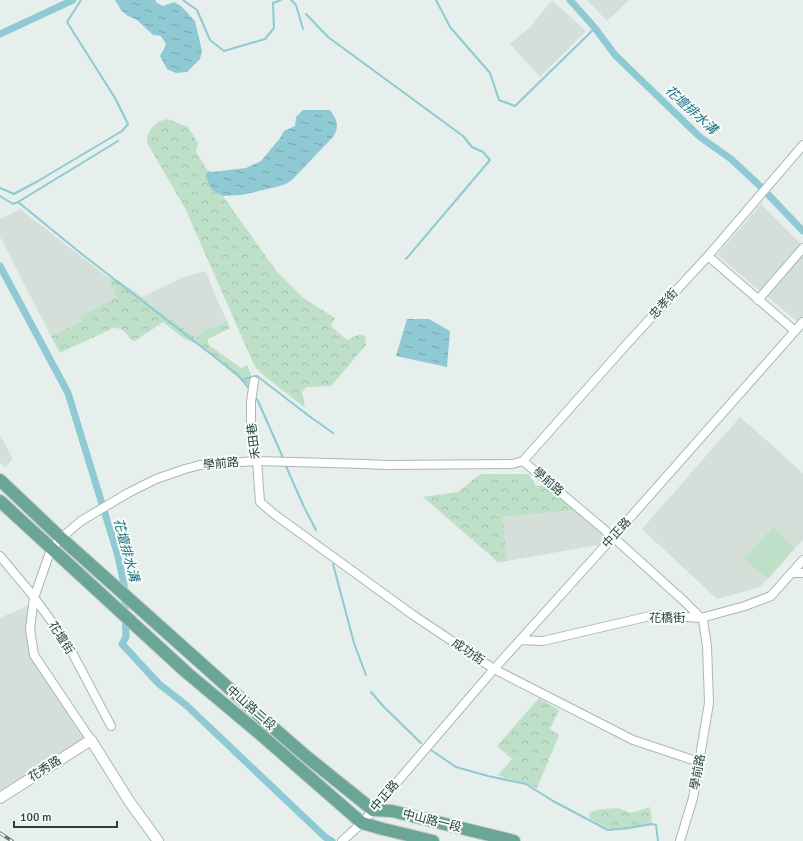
<svg xmlns="http://www.w3.org/2000/svg" width="803" height="841" viewBox="0 0 803 841" font-family="Signika,'Noto Sans TC',sans-serif">
	<defs>
		<pattern id="forest-crowns" width="20" height="18" patternUnits="userSpaceOnUse"><rect width="20" height="18" fill="#bfe0c8"/><path d="M2 6a3 3 0 1 1 6 0M12 15a3 3 0 1 1 6 0" fill="none" stroke="#a4c1ad"/></pattern>
		<pattern id="water-ripples" width="26" height="14" patternUnits="userSpaceOnUse"><rect width="26" height="14" fill="#8ec9d4"/><path d="M2 4q2-2 4 0t4 0M15 11q2-2 4 0t4 0" fill="none" stroke="#74a5ad"/></pattern>
	</defs>
	<rect width="100%" height="100%" fill="#e6efeb"/>
	<path fill="#d4dfda" d="M552,0L586,31L540,77L510,44L529,28Z
		M587,0H629L607,21Z
		M761,204L803,246V316L798,322L717,255Z
		M20,209L109,278L116,297L79,317L81,321L51,336L0,237V219Z
		M206,271L215,295L227,321L203,331L196,338L174,321L168,318L142,297L184,277Z
		M740,417L803,473V540L760,587L717,599L642,529Z
		M0,435L13,459L5,467L0,462Z
		M577,510L605,536L604,541L598,545L507,561L503,517Z
		M32,604L35,650L86,739L0,795V618Z"/>
	<path fill="#bfe0c8" d="M773,527L795,548L768,579L744,559Z"/>
	<path fill="url(#forest-crowns)" d="M168,119L188,127L198,143L196,152L208,171L205,176L212,190L223,196L277,272L302,297L335,318L331,326L347,340L360,334L365,336L366,345L331,386L306,387L302,392L305,408L262,374L255,367L185,208L147,143C147,130 155,121 168,119Z
		M109,278L119,281L142,297L168,318L174,321L196,338L203,331L227,321L230,328L208,339V342L209,345L241,368L247,365L251,374V389L201,346L183,338L163,322L135,341C125,338 129,328 113,328L60,353L51,336L81,321L79,317L116,297Z
		M480,474H529L531,478L536,486L548,485L577,510L503,517L507,561L498,562L423,497L458,492Z
		M539,698L559,710L550,729L559,735L537,788L498,775L512,759L497,746Z
		M650,807L652,823C641,825 624,832 614,830C606,828 598,822 590,819L589,814L593,811L604,809L618,808L631,813Z"/>
	<path fill="url(#water-ripples)" d="M115,0H155L157,3L163,6L174,2L181,6L195,21L202,51L200,59L187,72L176,73L167,69L160,56L165,47L166,44L161,36L153,35L137,20L128,16L121,10Z
		M303,110H330C337,120 340,126 333,137L292,180L286,184L276,187L242,195L223,196L212,190L205,176L208,171L212,172L246,168L261,161L280,138L284,131L295,126L296,117Z
		M407,319H429L450,331L447,367L396,356Z"/>
	<g fill="none" stroke-linecap="round" stroke-linejoin="round">
		<path stroke="#8ec9d4" stroke-width="2" d="M183,0L197,10L210,40L224,51L265,39L274,28L273,3L281,0
			M291,0L296,5L303,29
			M436,0L450,27L490,73L499,100L515,106L595,28
			M306,14L328,37L463,136L472,147L483,152L490,160L406,259
			M0,188L14,194L38,181L122,131L128,124L115,98L67,22L81,0
			M0,196L13,204L18,202L83,255L238,375L250,390
			M18,202L118,141
			M242,380L255,376H257L309,416L333,433
			M255,397L258,401L284,460
			M285,464L304,507L316,530
			M333,564L354,643L366,675
			M371,692L383,706L421,743
			M431,750L456,767L488,776L526,784L553,801L608,830L628,828L652,824L656,825L658,841"/>
		<path stroke="#8ec9d4" stroke-width="7" d="M570,0L595,28L615,55L700,137L731,159L760,186L803,231
			M0,34L73,0
			M0,266L68,393L118,556L124,585L126,637L122,644L159,684L186,705L325,837L332,841"/>
		<g stroke="#a8b8b2" stroke-width="10">
			<path id="minor" d="M708,256L795,331
				M758,300L803,248
				M254,381L251,402V438L257,461L260,502L274,514L413,615L494,669L633,740L699,762
				M523,461L626,345L708,256L803,145
				M0,556L30,592L66,641L111,726
				M792,573H803
				M520,640L543,641L650,616L657,615L701,618L745,606L771,596L803,560
				M91,740L34,655L30,629L34,598L51,549L61,538L81,521L128,493L156,479L185,469L200,465L257,461L364,464L387,465L512,464L523,461L613,537L684,601L703,620L707,646L709,703L693,798L680,841
				M342,841L362,823L494,669L613,537L803,322"/>
		</g>
		<g stroke="#a8b8b2" stroke-width="12">
			<path id="tertiary" d="M0,798L91,740L129,801L158,841"/>
		</g>
		<g stroke="#c2cac8" stroke-width="14">
			<path id="primary" d="M0,480L61,538L269,724L307,757L373,810L392,811L514,841
				M0,501L186,672L260,734L362,823L383,829L433,841"/>
		</g>
		<use href="#minor" stroke="#fff" stroke-width="8"/>
		<use href="#tertiary" stroke="#fff" stroke-width="10"/>
		<use href="#primary" stroke="#6aa596" stroke-width="12"/>
		<g stroke="#5f7d75" stroke-width="3.5">
			<path id="rail" d="M0,833L12,841"/>
		</g>
		<use href="#rail" stroke="#f7fbf9" stroke-width="2" stroke-dasharray="6" stroke-linecap="butt"/>
	</g>
	<g text-anchor="middle" dominant-baseline="central" stroke-width="4" stroke-linejoin="round" paint-order="stroke">
		<g font-size="12" fill="#24423a" stroke="#f7fbf9">
			<text transform="translate(664 304) rotate(-48)">忠孝街</text>
			<text transform="translate(254 441) rotate(-97)">禾田巷</text>
			<text transform="translate(221 464) rotate(-5)">學前路</text>
			<text transform="translate(548 482) rotate(40)">學前路</text>
			<text transform="translate(617 533) rotate(-48)">中正路</text>
			<text x="667" y="618">花橋街</text>
			<text transform="translate(61 638) rotate(57)">花壇街</text>
			<text transform="translate(468 652) rotate(34)">成功街</text>
			<text transform="translate(251 708) rotate(41)">中山路二段</text>
			<text transform="translate(45 769) rotate(-33)">花秀路</text>
			<text transform="translate(698 772) rotate(-80)">學前路</text>
			<text transform="translate(385 796) rotate(-49)">中正路</text>
			<text transform="translate(432 821) rotate(14)">中山路一段</text>
		</g>
		<g font-size="13" font-style="italic" fill="#1c6f80" stroke="#f7fbf9">
			<text transform="translate(691 110) rotate(42)">花壇排水溝</text>
			<text transform="translate(126 550) rotate(75)">花壇排水溝</text>
		</g>
	</g>
	<path d="M14 821v6h103v-6" fill="none" stroke="#24423a" stroke-width="2"/>
	<text x="20" y="821" font-size="12" fill="#24423a" stroke="#f7fbf9" stroke-width="3" paint-order="stroke">100 m</text>
</svg>
